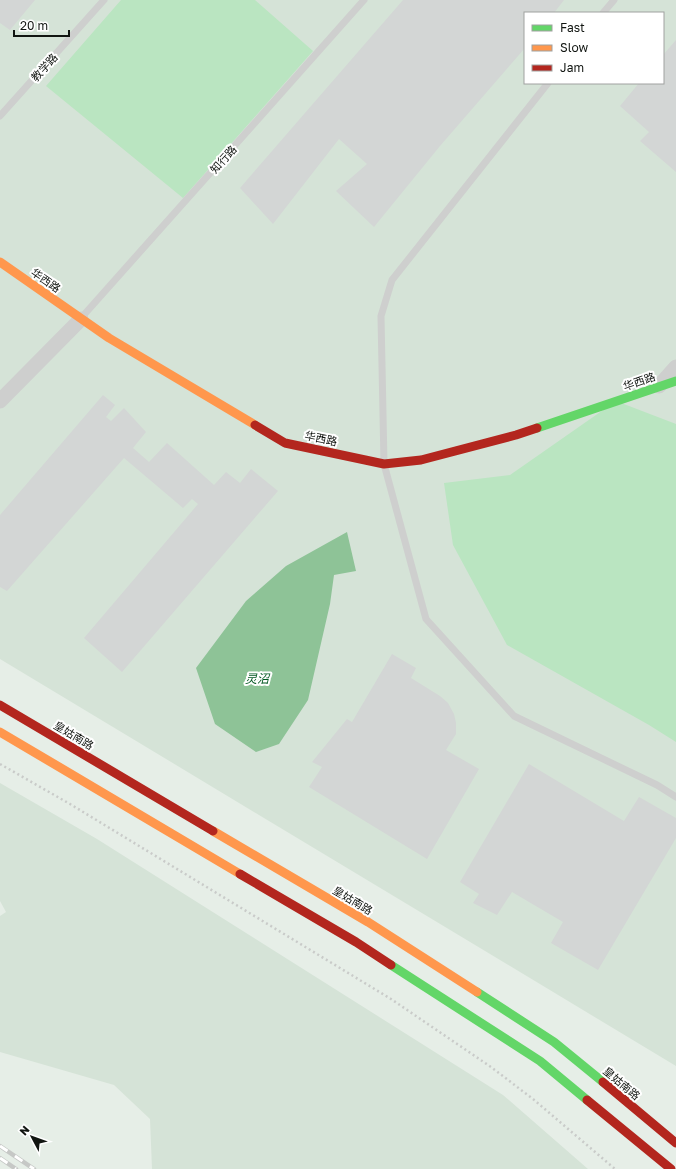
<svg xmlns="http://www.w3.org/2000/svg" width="676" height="1169" viewBox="0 0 676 1169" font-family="'Golos Text','Noto Sans SC',sans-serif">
	<rect width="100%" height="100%" fill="#e6eee7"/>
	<path fill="#d5e3d7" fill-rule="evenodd" d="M0,0H676V1066L0,659ZM525,13H663V83H525Z
		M0,783L97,839L503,1095L588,1169H152L150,1119L114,1085L0,1052V916L6,912L0,901Z"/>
	<path fill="#bae5c1" d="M121,0H255L313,51L183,198L46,86Z
		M616,401L676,424V742L649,725L507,645L453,545L444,483L510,475Z"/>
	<path fill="#8ec397" d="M347,532L356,571L334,575L330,604L308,700L279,744L256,752L215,724L196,668L246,601L286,566Z"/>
	<path fill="#d3d6d5" d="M0,0H35L10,30L0,23Z
		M403,0H564L554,13H525V48L440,146L374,227L336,191L367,164L339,139L273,224L240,188Z
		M676,40V172L640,141L649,132L620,106L639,83H663V55Z
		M103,395L115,405L106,417L111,421L124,408L146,432L133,448L149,462L167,443L214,485L226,472L240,483L251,469L278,491L122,672L84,638L198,504L192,499L183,508L124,458L7,591L0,587V515Z
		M392,654L416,668L411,678L440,696L448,703L454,714L456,723V734L446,750L479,769L427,859L309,787L322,767L312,762L347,719L352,722Z
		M529,764L624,821L639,797L676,818V838L598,970L551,943L563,922L512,892L497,915L473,903L479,894L460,882Z"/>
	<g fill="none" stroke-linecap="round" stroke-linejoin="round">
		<path stroke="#c9cbc9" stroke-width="2.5" stroke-dasharray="2 3" stroke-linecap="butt" d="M0,764L70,804L391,999L491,1067L533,1099L615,1169"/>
		<path stroke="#cecfce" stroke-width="7" d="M603,13L614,0
			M548,83L392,280L381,316L384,464L426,619L514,716L657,785L676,797
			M0,116L104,0
			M82,317L364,0"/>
		<path stroke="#cecfce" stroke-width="15" d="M659,386L676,367
			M0,401L81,319"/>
		<path stroke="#63d668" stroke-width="9" d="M537,428L676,381
			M391,965L540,1061L587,1100
			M477,992L554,1042L603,1082"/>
		<path stroke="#ff974d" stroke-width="9" d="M0,262L109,338L255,425
			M0,732L240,874
			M213,831L368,922L477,992"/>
		<path stroke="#b3261e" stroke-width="9" d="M255,425L285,443L384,464L421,460L516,435L537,428
			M0,705L213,831
			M240,874L356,942L391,965
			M603,1082L676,1143
			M587,1100L671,1169"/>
		<g stroke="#c6c8c6" stroke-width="4.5">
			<path id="rail" d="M0,1146L34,1169
				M0,1158L16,1169"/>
		</g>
		<use href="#rail" stroke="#fff" stroke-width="3" stroke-dasharray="9" stroke-linecap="butt"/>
	</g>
	<g text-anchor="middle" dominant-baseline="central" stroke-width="4" stroke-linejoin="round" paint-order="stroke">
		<g font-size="11" fill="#111511" stroke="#fff">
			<text transform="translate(44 67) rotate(-48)">教学路</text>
			<text transform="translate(223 159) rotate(-48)">知行路</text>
			<text transform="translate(46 280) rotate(35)">华西路</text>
			<text transform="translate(639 381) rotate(-19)">华西路</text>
			<text transform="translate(321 438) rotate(12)">华西路</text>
			<text transform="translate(74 735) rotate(31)">皇姑南路</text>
			<text transform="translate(353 900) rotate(31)">皇姑南路</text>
			<text transform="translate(622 1083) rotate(40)">皇姑南路</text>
		</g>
		<g font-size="12" font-style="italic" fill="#005720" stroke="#fff">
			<text x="257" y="678">灵沼</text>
		</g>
	</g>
	<rect x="524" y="12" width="140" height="72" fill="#ffffff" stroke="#a0a1a0"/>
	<rect x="532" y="25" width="20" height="6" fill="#63d668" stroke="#a0a1a0"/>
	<text x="560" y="32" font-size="12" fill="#111511">Fast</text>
	<rect x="532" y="45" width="20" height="6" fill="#ff974d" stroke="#a0a1a0"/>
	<text x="560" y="52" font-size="12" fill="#111511">Slow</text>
	<rect x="532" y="65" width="20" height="6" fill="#b3261e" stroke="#a0a1a0"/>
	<text x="560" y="72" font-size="12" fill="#111511">Jam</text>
	<g transform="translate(32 1137) rotate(311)" stroke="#ffffff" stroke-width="3" paint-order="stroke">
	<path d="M0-3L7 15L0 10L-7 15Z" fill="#111511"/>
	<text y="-6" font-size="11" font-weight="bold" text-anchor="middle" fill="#111511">N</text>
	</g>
	<path d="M14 30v6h55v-6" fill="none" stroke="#111511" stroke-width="2"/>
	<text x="20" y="30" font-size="12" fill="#111511" stroke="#ffffff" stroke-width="3" paint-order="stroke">20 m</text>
</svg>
